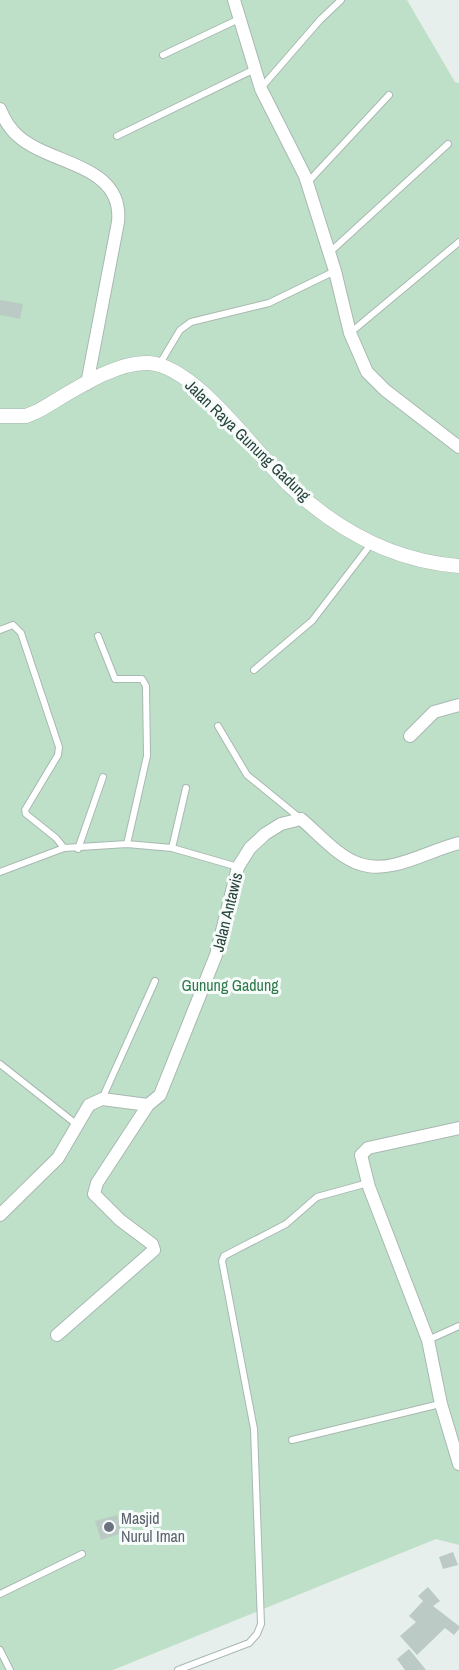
<svg xmlns="http://www.w3.org/2000/svg" width="459" height="1670" viewBox="0 0 459 1670" font-family="'Archivo Narrow',sans-serif">
	<rect width="100%" height="100%" fill="#e6efeb"/>
	<path fill="#bfe0c8" d="M0,0H407L455,82L459,83V1545L436,1539L113,1670H0Z"/>
	<path fill="#bbcac4" d="M0,300L23,304L20,319L0,315Z
		M117,1515L122,1533L101,1540L95,1521Z
		M453,1552L458,1565L443,1569L439,1557Z
		M428,1587L440,1601L433,1606L459,1626V1629L454,1635L445,1628L417,1655L400,1636L416,1622L409,1616L423,1601L418,1596Z
		M409,1649L426,1670H405L397,1659Z"/>
	<g fill="none" stroke-linecap="round" stroke-linejoin="round">
		<g stroke="#a8b8b2" stroke-width="8">
			<path id="service" d="M163,55L239,19
				M261,88L320,20L341,0
				M117,136L255,69
				M308,182L389,95
				M329,253L448,144
				M350,333L459,242
				M159,365L180,330L191,322L269,303L335,271
				M0,630L13,625L21,633L59,747L58,755L25,810L26,814L56,838L64,848
				M98,636L115,679H142L146,686L147,756L127,844
				M254,670L312,621L371,544
				M218,726L247,775L301,819
				M172,848L186,788
				M78,849L103,777
				M0,872L64,848L127,844L172,848L238,867
				M0,1064L76,1124
				M102,1099L155,981
				M428,1340L459,1326
				M292,1440L440,1404
				M0,1594L82,1554
				M0,1650L10,1670
				M178,1670L249,1643L257,1634L261,1624L254,1429L222,1261L224,1256L286,1224L317,1197L368,1183"/>
		</g>
		<g stroke="#a8b8b2" stroke-width="14">
			<path id="minor" d="M234,0L261,89L305,176L335,271L350,333L367,372L385,390L459,447
				M0,109C4,119 10,129 18,136C50,165 124,164 118,222L87,384
				M410,736L434,712L459,705
				M459,1128L368,1148L361,1155L369,1187L428,1340L441,1404L459,1464
				M0,1215L58,1158L89,1105L102,1099L148,1105L160,1095L216,955L238,867L250,848L265,834L281,824L301,819C319,834 338,857 360,864C391,875 429,850 459,843
				M57,1335L154,1250L152,1244L120,1220L94,1194L97,1183L148,1105"/>
		</g>
		<g stroke="#a8b8b2" stroke-width="15">
			<path id="tertiary" d="M0,416H26L38,411C68,394 114,361 149,363C196,366 256,454 290,486C338,531 393,561 459,566"/>
		</g>
		<use href="#service" stroke="#fff" stroke-width="6"/>
		<use href="#minor" stroke="#fff" stroke-width="12"/>
		<use href="#tertiary" stroke="#fff" stroke-width="14"/>
	</g>
	<circle fill="#6b7280" stroke="#f7fbf9" stroke-width="2" cx="109" cy="1527" r="6"/>
	<g text-anchor="middle" dominant-baseline="central" stroke-width="6" stroke-linejoin="round" paint-order="stroke">
		<g font-size="16" fill="#24423a" stroke="#f7fbf9">
			<text transform="translate(248 440) rotate(44)">Jalan Raya Gunung Gadung</text>
			<text transform="translate(227 912) rotate(-76)">Jalan Antawis</text>
		</g>
		<g font-size="16" fill="#2d7a4b" stroke="#f7fbf9">
			<text x="230" y="985">Gunung Gadung</text>
		</g>
		<g font-size="16" fill="#5b616d" stroke="#f7fbf9" text-anchor="start">
			<text x="121" y="1518">Masjid<tspan x="121" dy="18">Nurul Iman</tspan></text>
		</g>
	</g>
</svg>
